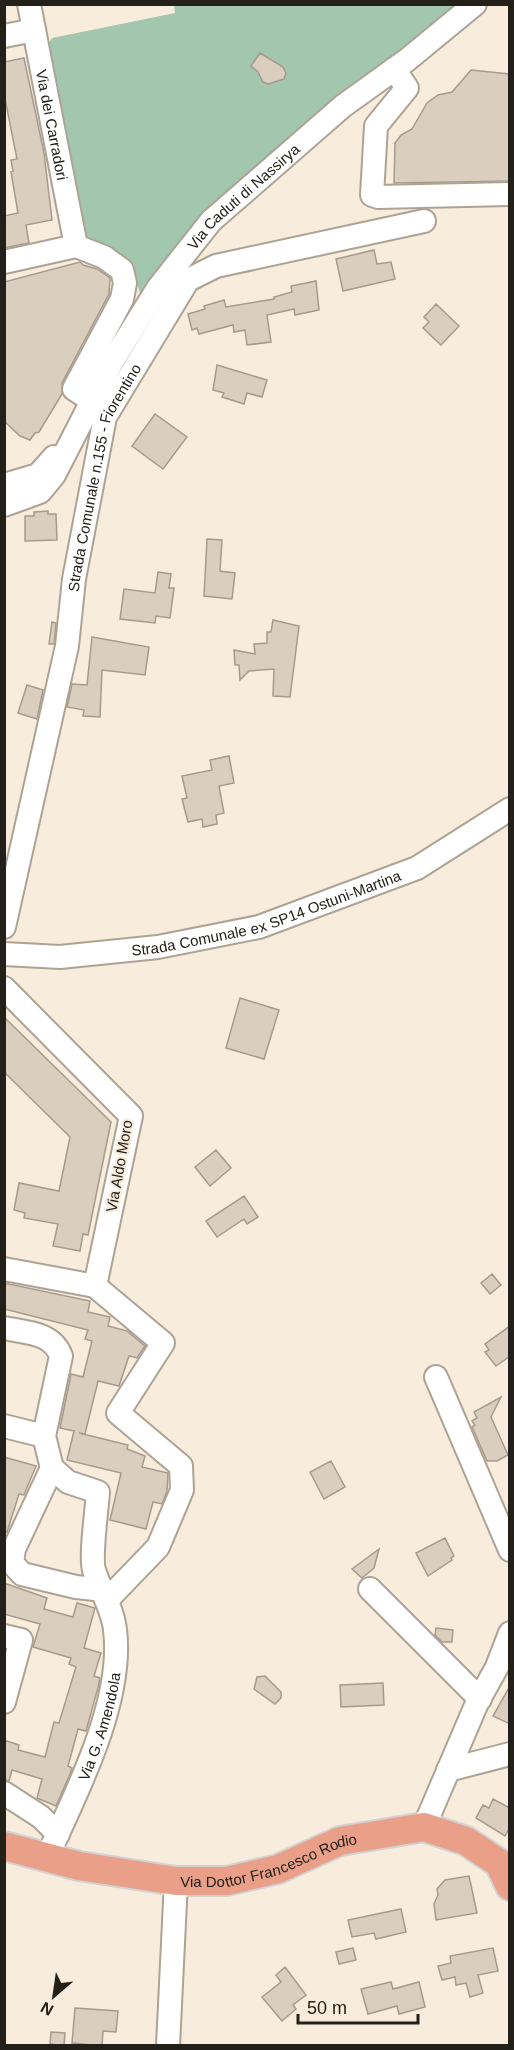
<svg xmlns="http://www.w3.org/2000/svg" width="514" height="2050" viewBox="0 0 514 2050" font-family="Arial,sans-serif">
	<rect width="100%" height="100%" fill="#f8eddd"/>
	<path fill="#a3c6ae" d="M174,5H465L195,229L140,293L132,269L122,255L82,243L45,50L52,38L175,13Z"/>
	<path fill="#dacfbf" stroke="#a59a8c" stroke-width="1.5" d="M260,53L283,67L286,73L284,79L268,84L263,82L258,72L251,66Z
		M24,58L44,153L52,220L26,225L29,243L4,248V216L18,213L11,172L13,171L11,160L17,159L4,94V62Z
		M471,70L510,74V181L394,183L395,143L401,135L412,129L427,103L438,95L452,92Z
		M374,250L377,264L391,262L395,279L343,291L336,259Z
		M80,262L83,265L97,269L110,278L109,294L62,383V394L39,432L35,433L30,440L20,436L4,421V282Z
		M316,281L319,310L295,315L294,309L267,315L271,342L247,345L245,330L234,332L233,325L199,334L197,328L192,330L188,314L205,309L204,306L224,300L226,307L274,299V297L292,292L291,286Z
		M436,304L459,326L441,345L423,328L429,322L424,317Z
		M217,365L267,380L262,397L247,393L244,404L222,397L224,393L213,390Z
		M155,414L187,437L163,469L132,446Z
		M48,511V514H56L57,540L25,541V516H34V512Z
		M207,539L222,540L220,571L235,573L232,599L204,596Z
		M158,572L171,574L169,588H174L170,618L156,616L155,623L120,619L124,589L155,593Z
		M273,620L299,626L290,697L273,696L274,669L249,671L240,680L239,665H235L234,650L255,654L254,644L267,643V632H271Z
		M52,622L56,623L54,644H49Z
		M92,637L149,647L145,675L102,670L100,717L83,716L84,710L67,707L72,684L87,685Z
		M27,685L43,690L37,719L18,713Z
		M229,756L234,783L219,786L224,813L216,815L217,824L203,827L202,819L188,822L182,799L187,798L182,776L212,770L210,760Z
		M240,998L279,1010L264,1059L226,1048Z
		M4,1017L111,1122L88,1235L83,1234L80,1251L53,1246L58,1224L24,1218L25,1213L14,1210L19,1183L59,1191L70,1137L4,1072Z
		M216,1150L231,1168L210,1186L195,1167Z
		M244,1196L258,1217L247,1224L244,1219L217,1237L206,1221Z
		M492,1274L501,1285L490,1294L481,1283Z
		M4,1283L90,1301L88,1312L110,1317L108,1326L127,1331L145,1346L137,1358L129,1356L119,1386L98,1381L85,1434L79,1433L128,1445L127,1449L145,1456L142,1467L168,1473L167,1491L162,1504L153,1502L146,1529L110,1520L121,1473L67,1460L74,1431L60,1428L71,1374L83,1377L92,1341L85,1339L88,1330L4,1309Z
		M510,1326V1356L496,1366L485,1352L489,1350L485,1344Z
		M501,1397L491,1417L508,1455L497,1461H487L472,1427L475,1425L472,1421L477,1418L474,1412Z
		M4,1457L36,1466L24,1495L19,1494L7,1532H4Z
		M331,1461L345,1487L324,1499L310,1472Z
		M445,1538L454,1556L451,1558L452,1560L428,1576L416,1553Z
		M379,1549L374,1568L362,1578L352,1569Z
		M4,1583L47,1598L44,1609L73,1617L77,1603L95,1608L84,1648L101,1653L94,1676L100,1678L99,1684L86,1731L78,1729L68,1766L72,1768L70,1774L56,1806L37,1798L42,1779L12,1770L9,1781L4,1780V1740L19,1745L18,1750L45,1757L54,1722L59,1723L76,1667L69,1664L71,1658L33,1647L40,1624L4,1614Z
		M436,1628L453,1630L452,1642H442L435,1635Z
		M265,1676L281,1692V1698L275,1704L254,1689L257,1677Z
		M383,1683L384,1705L341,1707L340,1685Z
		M510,1686V1724L493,1716Z
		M493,1799L510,1808V1827L505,1836L476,1818L483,1805L489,1808Z
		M469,1876L477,1913L436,1920L434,1904L438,1895L437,1889L445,1880Z
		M401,1909L406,1932L376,1939L374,1933L352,1937L348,1920Z
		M353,1948L356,1960L339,1964L336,1952Z
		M493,1948L498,1971L478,1975L483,1993L470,1997L466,1983L456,1985L455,1977L442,1980L438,1966L451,1963L450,1956Z
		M285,1967L306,1995L293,2005L296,2009L282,2021L262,1997L281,1982L276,1975Z
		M391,1982L393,1989L419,1982L425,2007L399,2014L397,2006L368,2014L361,1989Z
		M75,2008L118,2011L116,2032L103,2031L102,2046L72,2043Z
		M51,2032L65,2033L64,2046L50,2044Z"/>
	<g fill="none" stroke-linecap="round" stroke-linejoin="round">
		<g stroke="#ada394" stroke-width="26">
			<g id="minor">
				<path id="s1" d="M29,4L76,246"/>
				<path d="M4,36L34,30"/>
				<path d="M394,69L407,88L376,126L372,195L378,197L510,194"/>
				<path d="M4,262L76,246L104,257L122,270L125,283L122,299L74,389L91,400"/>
				<path d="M4,485L38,475L54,457"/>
				<path id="s2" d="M4,505L40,492L54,475L112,362L158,288L211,221L343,106L407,60L475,4"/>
				<path id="s3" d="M4,927L67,646L74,579L105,417L188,280L216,266L424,221"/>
				<path id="s4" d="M4,954L60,957L158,947L259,927L417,868L510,809"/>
				<path d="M4,988L131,1116L95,1286"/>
				<path d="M4,1269L95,1286L163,1343L118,1413L181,1466L182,1490L158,1547L107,1600"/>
				<path d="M4,1328C27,1333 52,1332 61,1356L44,1436L52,1468"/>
				<path d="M436,1377L510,1550"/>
				<path d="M4,1426L44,1436"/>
				<path d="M52,1468L14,1549L12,1563L22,1574L76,1587L104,1590"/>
				<path d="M370,1589L480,1699"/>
				<path d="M4,1636L21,1640L4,1702"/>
				<path d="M448,1770L510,1754"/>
				<path d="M4,1793L41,1817L58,1834"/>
				<path d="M424,1827L477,1703L497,1667L510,1633"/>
				<path id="s5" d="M47,1857C76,1794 124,1701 115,1630C113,1609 100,1590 94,1570C90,1556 97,1509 98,1492L68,1482L52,1468"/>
				<path d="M168,2046L176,1881"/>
			</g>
		</g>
		<g stroke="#d3d2d1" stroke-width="32">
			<g id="major">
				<path id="s6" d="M4,1846L79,1866L176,1881H227L278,1869L340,1841L424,1827L466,1841L499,1863L510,1886"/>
			</g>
		</g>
		<use href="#minor" stroke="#fff" stroke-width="22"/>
		<use href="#major" stroke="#e99f88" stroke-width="28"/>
	</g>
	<g text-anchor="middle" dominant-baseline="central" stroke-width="4.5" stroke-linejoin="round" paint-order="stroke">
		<g font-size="15" fill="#23201a" stroke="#f8eddd">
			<text stroke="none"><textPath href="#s1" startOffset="123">Via dei Carradori</textPath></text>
			<text stroke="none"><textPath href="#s2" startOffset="400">Via Caduti di Nassirya</textPath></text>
			<text stroke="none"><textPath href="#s3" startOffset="462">Strada Comunale n.155 - Fiorentino</textPath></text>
			<text stroke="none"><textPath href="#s4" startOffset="268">Strada Comunale ex SP14 Ostuni-Martina</textPath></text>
			<text transform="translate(119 1166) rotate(-80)">Via Aldo Moro</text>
			<text stroke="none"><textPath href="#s5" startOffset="141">Via G. Amendola</textPath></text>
			<text stroke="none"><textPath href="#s6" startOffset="272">Via Dottor Francesco Rodio</textPath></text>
		</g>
	</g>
	<rect width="514" height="2050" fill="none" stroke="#23201a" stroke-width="12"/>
	<g transform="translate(54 1996) rotate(209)" stroke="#f8eddd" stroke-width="4.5" paint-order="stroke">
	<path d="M0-4.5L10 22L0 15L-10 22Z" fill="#23201a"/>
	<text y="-9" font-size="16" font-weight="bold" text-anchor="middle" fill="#23201a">N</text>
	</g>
	<path d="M298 2014v9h120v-9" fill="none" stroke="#23201a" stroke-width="3"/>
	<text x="307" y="2014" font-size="18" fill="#23201a" stroke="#f8eddd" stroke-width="4.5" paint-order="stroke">50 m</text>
</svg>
